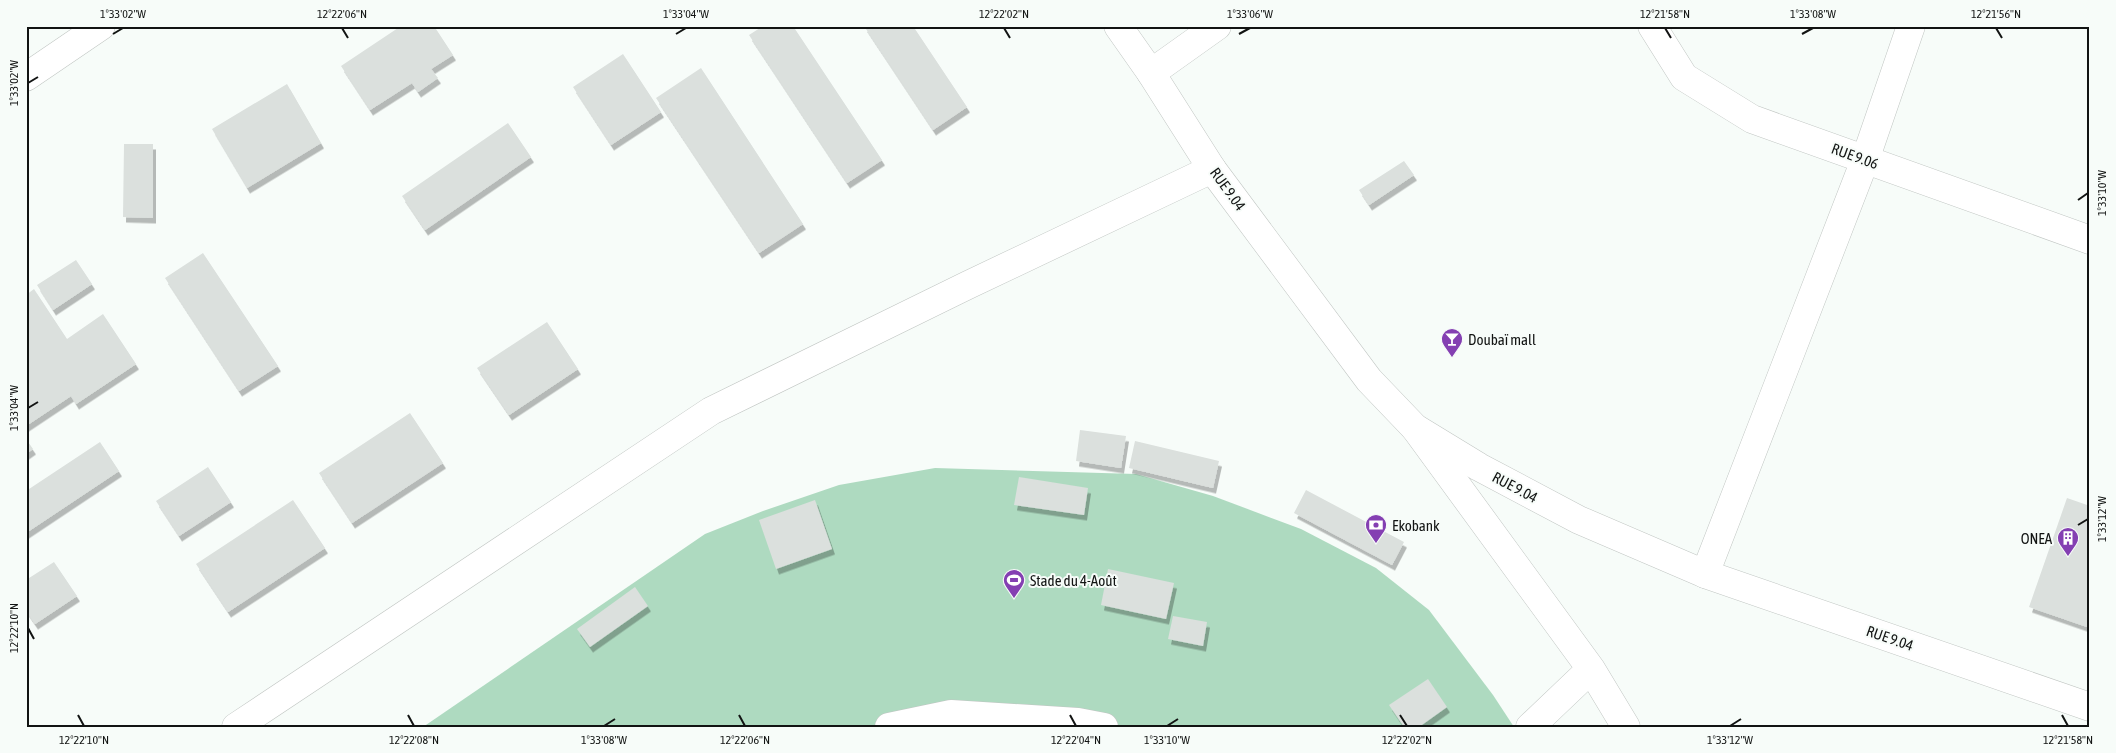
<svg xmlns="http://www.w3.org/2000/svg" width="2116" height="753" viewBox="0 0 2116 753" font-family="'Asap Condensed',sans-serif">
	<defs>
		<filter id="shadow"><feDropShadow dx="3" dy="5.5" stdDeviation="0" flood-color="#0004"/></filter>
	</defs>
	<rect width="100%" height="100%" fill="#f7fcf9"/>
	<path fill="#aedac0" d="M935,468L1136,474L1213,496L1301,529L1376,568L1429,610L1493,695L1514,727H423L705,534L763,511L839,485Z"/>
	<path fill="#dbe0dd" filter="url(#shadow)" d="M401,26H434L453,55L431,69L438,78L418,92L412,83L370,110L341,66Z
		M763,26H793L882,160L847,183L749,35Z
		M864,26H913L967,107L933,130Z
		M623,54L661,112L611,145L573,87Z
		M701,68L803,224L759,253L656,98Z
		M287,84L321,143L247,188L212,129Z
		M508,123L531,157L425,230L402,196Z
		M124,144H153V218L123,217Z
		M1404,161L1414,175L1369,205L1359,190Z
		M203,253L278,366L239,391L165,278Z
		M76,260L92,284L53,310L37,285Z
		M34,289L67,339L103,314L136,364L76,404L71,396L26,426V295Z
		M547,322L578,369L509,415L477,368Z
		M410,413L443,463L352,523L319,473Z
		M1080,430L1126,436L1121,468L1076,461Z
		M26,439L33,449L26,454Z
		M1135,441L1219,461L1213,488L1129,468Z
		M100,442L119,471L26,533V491Z
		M208,467L231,502L179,536L156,501Z
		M1019,477L1088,488L1084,515L1014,505Z
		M1306,490L1404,542L1392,565L1294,513Z
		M2067,498L2090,506V628L2029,607Z
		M293,500L325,548L228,612L196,564Z
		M815,500L832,549L776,569L759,520Z
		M54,562L77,596L35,624L26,611V580Z
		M1108,569L1174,583L1166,619L1101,605Z
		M635,587L648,606L590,647L577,629Z
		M1173,616L1207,622L1203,646L1168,639Z
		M1428,679L1447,707L1419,727H1404L1389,705Z"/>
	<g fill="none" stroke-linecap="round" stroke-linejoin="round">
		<g stroke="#c1c6c3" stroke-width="29">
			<path id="minor" d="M1652,26L1684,77L1752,119L2090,240
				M1151,73L1217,26
				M26,77L101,26
				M1415,428L1591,669L1626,727
				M1705,574L1865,160L1911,26
				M236,727L711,411L968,285L1212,169
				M889,727L951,714L1078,722L1104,727
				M1530,727L1591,669"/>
		</g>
		<g stroke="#c1c6c3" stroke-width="29">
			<path id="major" d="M1118,26L1151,73L1212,169L1369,380L1415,428L1479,467L1579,520L1705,574L2090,707"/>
		</g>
		<use href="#minor" stroke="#fff" stroke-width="28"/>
		<use href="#major" stroke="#fff" stroke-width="28"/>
	</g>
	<path fill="none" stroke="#121413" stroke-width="2" d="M342,28L348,38M1004,28L1010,38M1665,28L1671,38M1996,28L2002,38M113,34L123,28M676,34L686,28M1239,34L1250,28M1802,34L1813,28M28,83L38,77M2078,200L2088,193M28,408L38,402M2078,525L2088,519M28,628L34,639M78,715L84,726M408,715L414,726M739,715L745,726M1070,715L1076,726M1400,715L1407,726M2062,715L2068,726M604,726L615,719M1167,726L1178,719M1730,726L1741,719"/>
	<defs>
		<g id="bar-pin" transform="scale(1.125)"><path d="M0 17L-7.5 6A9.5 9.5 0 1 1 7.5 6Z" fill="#843fb2" stroke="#f7fcf9"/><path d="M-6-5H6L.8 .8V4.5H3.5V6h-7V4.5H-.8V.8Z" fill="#fff"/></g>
		<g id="bank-pin" transform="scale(1.125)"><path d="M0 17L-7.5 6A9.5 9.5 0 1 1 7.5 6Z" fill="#843fb2" stroke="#f7fcf9"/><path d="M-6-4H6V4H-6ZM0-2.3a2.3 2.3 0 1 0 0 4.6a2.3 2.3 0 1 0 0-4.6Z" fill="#fff"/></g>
		<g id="building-pin" transform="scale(1.125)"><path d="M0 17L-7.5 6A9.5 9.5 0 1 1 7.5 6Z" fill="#843fb2" stroke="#f7fcf9"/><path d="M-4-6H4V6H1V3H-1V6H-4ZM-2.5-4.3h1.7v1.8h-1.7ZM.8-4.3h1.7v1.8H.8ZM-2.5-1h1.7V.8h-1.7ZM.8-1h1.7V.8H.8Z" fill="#fff"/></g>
		<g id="stadium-pin" transform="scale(1.125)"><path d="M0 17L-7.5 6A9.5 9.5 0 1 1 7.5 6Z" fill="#843fb2" stroke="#f7fcf9"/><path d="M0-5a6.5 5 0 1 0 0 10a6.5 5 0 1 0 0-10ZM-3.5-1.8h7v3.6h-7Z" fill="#fff"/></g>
	</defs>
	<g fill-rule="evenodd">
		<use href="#bar-pin" x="1452" y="339"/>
		<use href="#bank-pin" x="1376" y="525"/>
		<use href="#building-pin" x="2068" y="538"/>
		<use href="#stadium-pin" x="1014" y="580"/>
	</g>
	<g text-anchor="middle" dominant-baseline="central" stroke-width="4" stroke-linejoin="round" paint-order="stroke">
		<g font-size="15" fill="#121413" stroke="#f7fcf9">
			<text transform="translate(1855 156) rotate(20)">RUE 9.06</text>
			<text transform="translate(1228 189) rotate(54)">RUE 9.04</text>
			<text transform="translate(1515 487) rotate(28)">RUE 9.04</text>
			<text transform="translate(1890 638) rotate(19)">RUE 9.04</text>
		</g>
		<g font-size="15" fill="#121413" stroke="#f7fcf9" text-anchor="start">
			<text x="1468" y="339">Doubaï mall</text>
			<text x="1392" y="525">Ekobank</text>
			<text x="2052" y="538" text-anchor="end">ONEA</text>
			<text x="1030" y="580">Stade du 4-Août</text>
		</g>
	</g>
	<rect width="2116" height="753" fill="none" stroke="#f7fcf9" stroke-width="55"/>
	<rect x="28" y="28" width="2060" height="698" fill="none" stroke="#121413" stroke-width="2"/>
	<g font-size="12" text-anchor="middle" fill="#121413">
		<text x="123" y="18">1°33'02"W</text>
		<text x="342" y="18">12°22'06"N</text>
		<text x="686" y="18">1°33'04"W</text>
		<text x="1004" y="18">12°22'02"N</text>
		<text x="1250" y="18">1°33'06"W</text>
		<text x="1665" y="18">12°21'58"N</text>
		<text x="1813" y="18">1°33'08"W</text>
		<text x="1996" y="18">12°21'56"N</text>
		<text transform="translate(14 83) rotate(-90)" y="4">1°33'02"W</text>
		<text transform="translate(2102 193) rotate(-90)" y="4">1°33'10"W</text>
		<text transform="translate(14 408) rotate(-90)" y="4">1°33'04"W</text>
		<text transform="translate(2102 519) rotate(-90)" y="4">1°33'12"W</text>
		<text transform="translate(14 628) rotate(-90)" y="4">12°22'10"N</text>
		<text x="84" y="744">12°22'10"N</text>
		<text x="414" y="744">12°22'08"N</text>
		<text x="604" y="744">1°33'08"W</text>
		<text x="745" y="744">12°22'06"N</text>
		<text x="1076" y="744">12°22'04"N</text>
		<text x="1167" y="744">1°33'10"W</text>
		<text x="1407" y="744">12°22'02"N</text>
		<text x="1730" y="744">1°33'12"W</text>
		<text x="2068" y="744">12°21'58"N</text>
	</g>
</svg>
